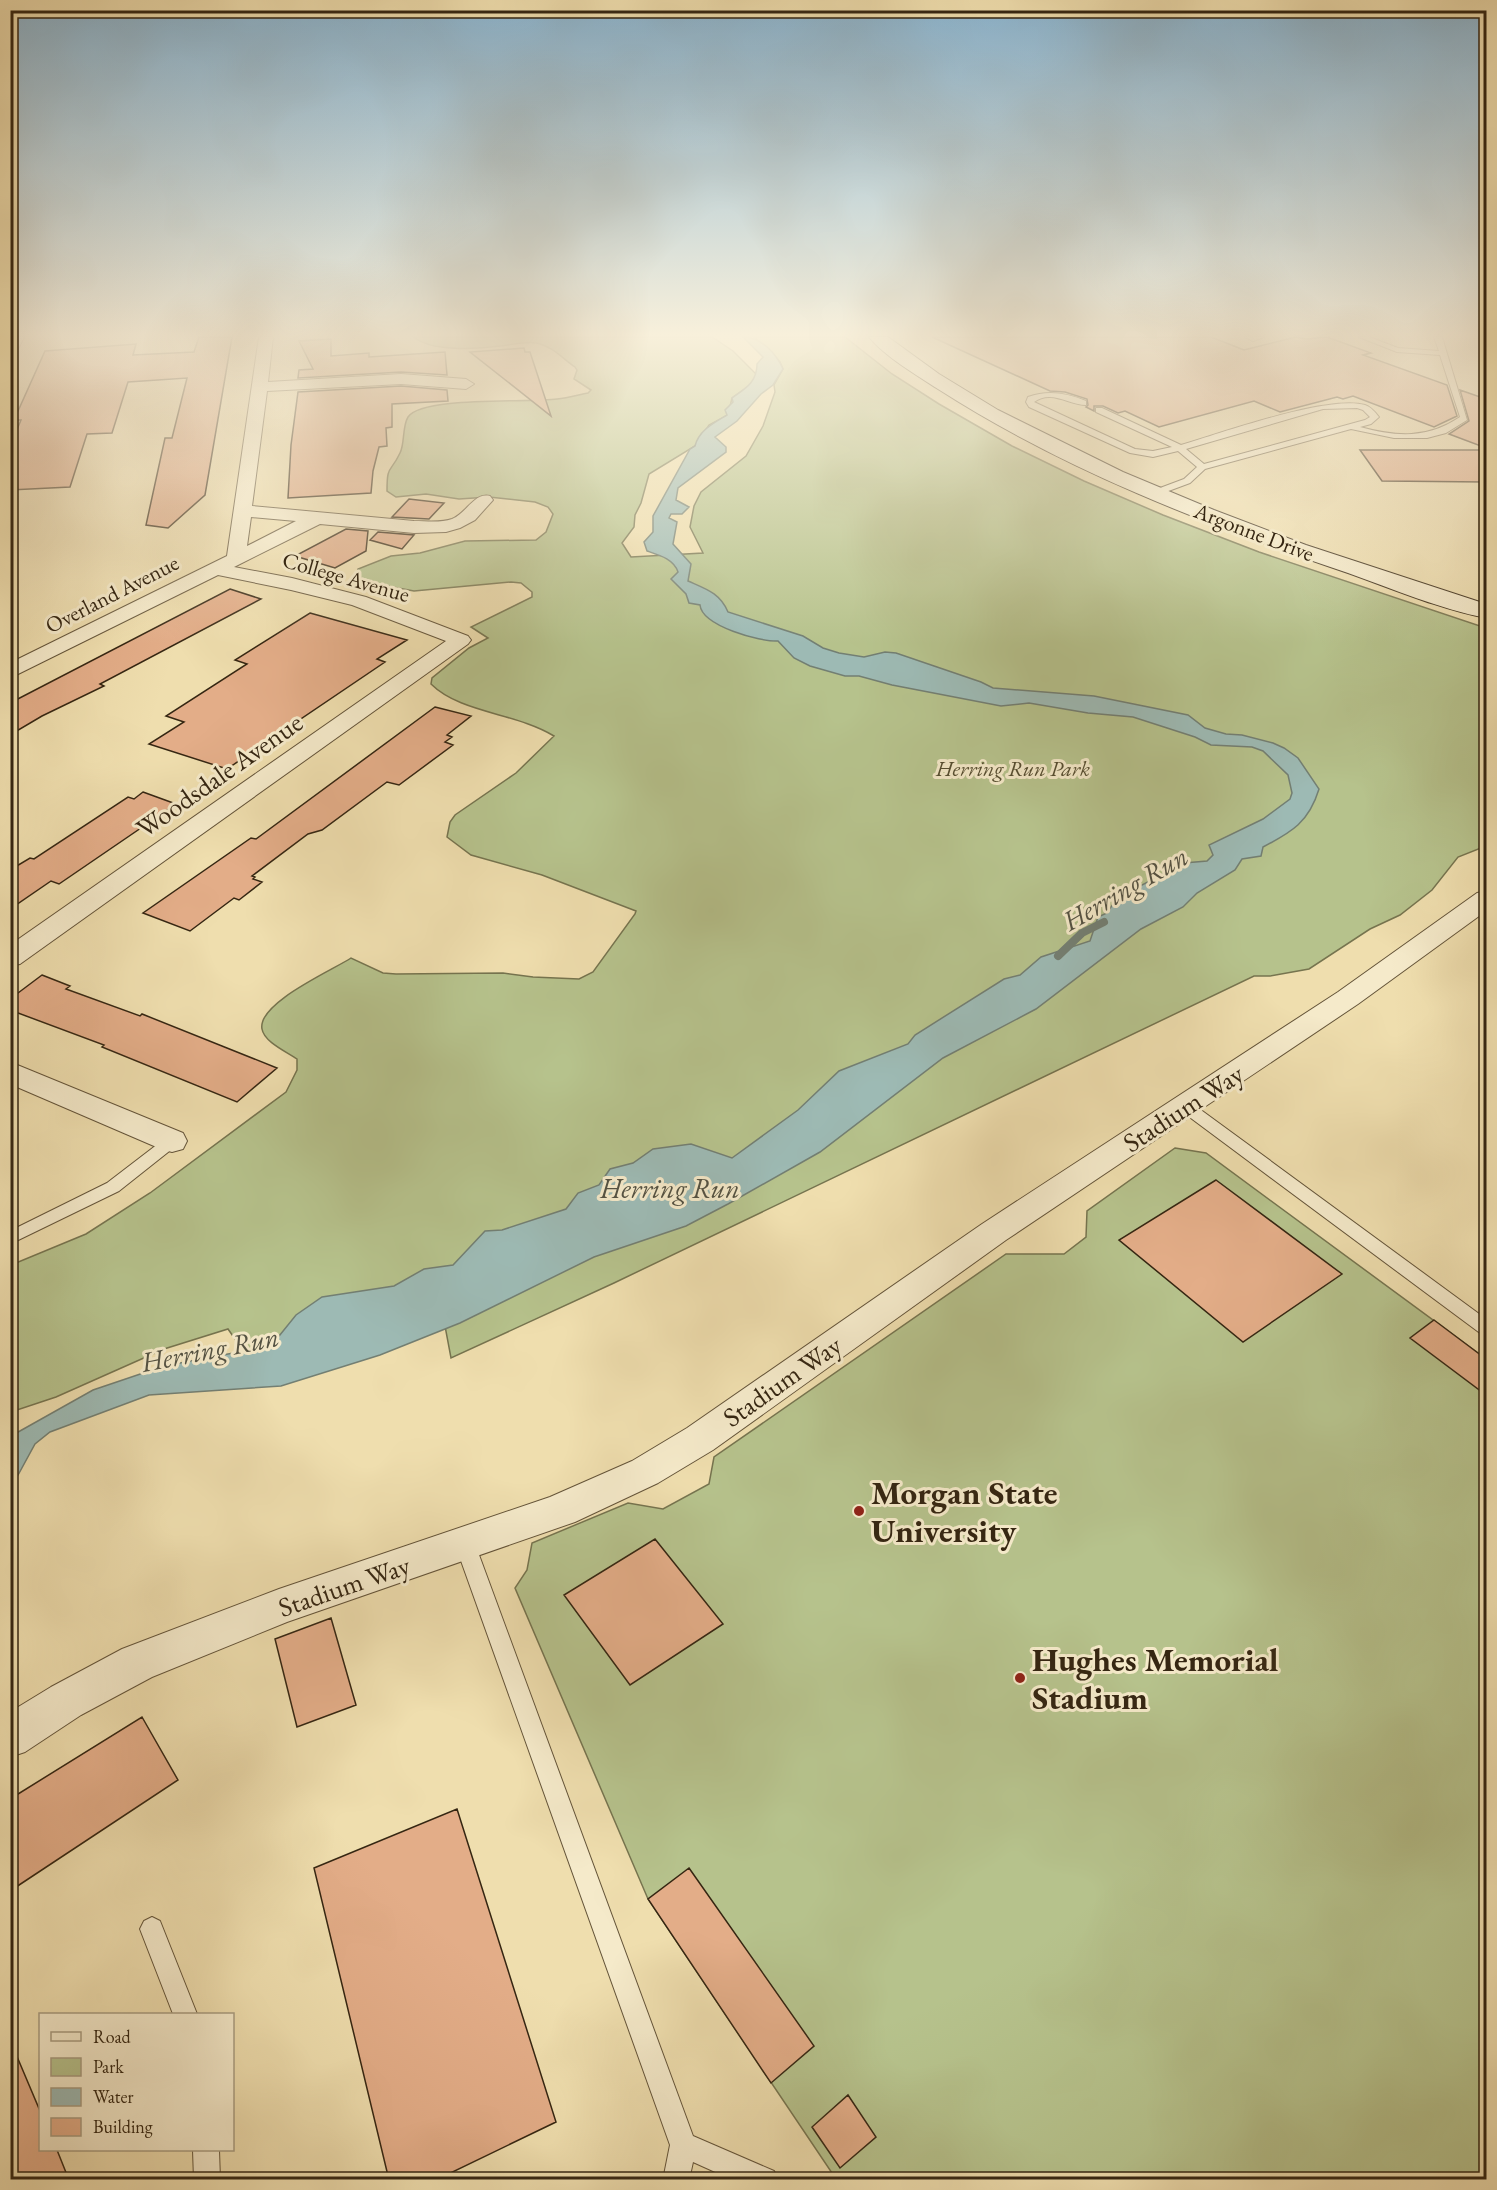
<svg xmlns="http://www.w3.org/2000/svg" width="1497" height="2190" viewBox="0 0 1497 2190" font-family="'EB Garamond',serif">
	<rect width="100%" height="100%" fill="#efdeae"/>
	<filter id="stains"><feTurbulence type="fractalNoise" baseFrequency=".00333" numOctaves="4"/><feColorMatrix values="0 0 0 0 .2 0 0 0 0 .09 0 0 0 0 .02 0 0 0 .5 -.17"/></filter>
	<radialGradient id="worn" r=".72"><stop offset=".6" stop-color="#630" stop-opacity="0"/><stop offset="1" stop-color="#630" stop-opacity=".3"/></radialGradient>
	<path fill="#b6c28c" stroke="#76744f" stroke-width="1.5" d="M414,337H712L733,351L757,375L750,385L732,398L728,415L709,425L695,446L649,474L641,503L635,515L634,527L622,543L631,557L703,553L690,527L694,506L701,492L746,456L763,426L775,392L774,385L783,369L780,362L754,337H845L892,374L939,404L1012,446L1084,481L1163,515L1259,552L1486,628V846L1458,857L1432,890L1400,915L1370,929L1309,969L1270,976H1254L614,1283L451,1358L442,1310L258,1372L228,1329L164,1349L56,1397L11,1412V1265L86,1234L150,1193L286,1092L297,1070V1059C287,1052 264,1042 262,1029C257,1003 333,970 351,958L383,973L396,974L503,973L533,977L579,979L593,972L635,914L636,911L542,875L471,855L447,837L450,822L455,815L516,773L554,736C517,713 460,713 431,684L432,678L469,648L488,638L471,627L532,597V592L521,583L511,582L414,591L366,582L357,574L358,569L391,556L420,553L465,541L536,540L546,532L553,514L548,507L535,502L489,497L459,499L426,494L396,497L387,491C387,464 390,474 400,453C405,443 402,427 408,417C422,396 528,403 557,399C567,398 578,395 588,393L591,390L574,379L577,370L575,367C562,358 553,347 537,343C525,341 512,345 500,346C478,349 431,352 414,337Z
		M1175,1148L1206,1153L1486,1359V2179H836L648,1899L515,1588L527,1570L532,1543L628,1503L663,1509L709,1484L714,1457L1006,1254H1064L1086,1237L1087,1211Z"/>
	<path fill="#9dbab4" stroke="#737f73" stroke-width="1.5" d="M743,337C761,337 776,353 783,369L773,385L761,394L737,421L715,437L726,447V452L678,488L676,500L689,507L682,514H671L669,518L677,522L673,544L691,564L688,581C706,589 720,593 728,612L803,636L823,648L839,653L864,657L885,652L896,653L981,682L993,688L1094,696L1188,715L1205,728L1226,734L1242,735L1273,743L1284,748L1298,758L1319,789C1309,822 1292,832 1263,847L1261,856L1242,859L1235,870L1197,893L1183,907L1141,929L1036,1009L943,1058L820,1152L728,1204L686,1226L594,1257L460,1323L380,1355L281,1386L149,1395L50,1432L35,1444L11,1488V1436L93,1390L164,1366L271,1346L296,1315L322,1297L394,1286L424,1269L453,1265L485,1231L502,1230L566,1209L578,1193L599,1185L610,1169L633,1163L653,1149L691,1144L732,1158L798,1110L839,1071L908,1044L915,1035L1004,979L1020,975L1041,957L1090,941L1098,917L1107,913L1117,898L1184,863L1207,861L1213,855L1209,845L1263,819L1290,799L1292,793L1288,775L1263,751L1252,747L1211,745L1195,737L1133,717L1088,713L1029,703L1001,706L892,685L859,676H845L810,666L794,658L778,641C760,642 702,626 700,605L689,603L686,594L671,579L678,572C674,559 659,555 647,551L644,542L653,532V516L690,449L695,446C699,430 714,423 727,415L725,410L733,402L732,398C746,388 757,382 757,364L763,357Z"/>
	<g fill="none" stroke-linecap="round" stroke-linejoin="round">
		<path stroke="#737f73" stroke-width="8" d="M1058,956L1082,933L1104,922"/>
	</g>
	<path fill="#e3ad88" stroke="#352612" stroke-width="1.5" d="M199,337H232L205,495L168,528L146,525L165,438H172L187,378L128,382L112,433L87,434L70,487L10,490V446L21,420H14L45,351L136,344L133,355L194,352Z
		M932,337H1211L1244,350L1296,337L1306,339L1327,337L1371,353L1363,355L1447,385L1457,416L1434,427L1353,396L1343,399L1337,397L1280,412L1254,401L1159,427L1125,411L1118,413L1103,406H1094V411L1086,407L1088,405L1087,399L1065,392L1050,391Z
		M331,339V356L369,353V357L445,352L447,375L401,372L298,378L299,370L313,369L299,341Z
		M524,348L525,352H530L551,416L470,352Z
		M401,386L447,390L448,401L392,404V427L386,428L387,446L379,447L373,471L371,493L288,498L291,445L298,392Z
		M1460,390L1486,399V448L1449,434L1469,421Z
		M1360,450H1486V482L1382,481Z
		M409,499L444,503L429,519L392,517Z
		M346,529L368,531L366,551L335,568L295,556Z
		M378,532L414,535L402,549L370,540Z
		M230,589L261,599L100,684L104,686L42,716L10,735V703Z
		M310,613L407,640L377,659L385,662L227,769L149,744L184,722L166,716L247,664L235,660Z
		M435,707L471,716L447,735L452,737L445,742L453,745L399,785L387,782L322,830L308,834L252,876L255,877L253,879L262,882L239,900L234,898L190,931L143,913L251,838L256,839Z
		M143,792L176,804L59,884L51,881L10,909V870L30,858L34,859L128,797L134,799Z
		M42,975L70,986L66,989L140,1016L142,1014L277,1068L237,1102L102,1047L104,1045L10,1010V999Z
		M1216,1180L1342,1274L1243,1342L1119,1240Z
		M1434,1320L1486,1359V1395L1410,1338Z
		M655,1539L723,1624L630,1685L564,1595Z
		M331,1618L356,1705L297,1727L275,1639Z
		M142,1717L178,1780L10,1891V1799Z
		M457,1809L556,2122L436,2180H389L314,1868Z
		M689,1868L814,2046L771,2083L648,1899Z
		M10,2040L40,2111V2150H57L69,2180H10Z
		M848,2095L876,2137L840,2168L812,2127Z"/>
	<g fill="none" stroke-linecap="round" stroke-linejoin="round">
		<g stroke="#645439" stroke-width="2">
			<path id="lane" d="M1245,337H1264L1253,341Z
				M1359,337H1369L1398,348L1439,351L1434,337H1442L1467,420L1446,433L1427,438H1394L1351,429L1205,469L1190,483L1155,496L1151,493L1152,491L1184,479L1197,467L1178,451L1153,457L1130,453L1029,407L1026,402L1028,397C1048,390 1066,393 1086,401V405C1069,405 1051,389 1034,402L1135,449L1153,451L1172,447L1096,412V408H1102L1181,445C1222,433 1327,395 1365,405C1371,407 1375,412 1379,417L1371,424L1360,427C1397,437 1427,439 1460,417L1440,355L1397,352ZM1357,408L1363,410L1370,417L1365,420L1204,464L1186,449L1323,409Z
				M1185,1101L1190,1102L1486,1319V1335L1480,1333L1180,1110L1177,1106L1180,1102Z
				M172,1136L177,1137L180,1141L177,1145L119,1191L10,1244V1231L107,1183L167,1137Z
				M465,1535L472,1538L475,1544L693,2136L774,2171L778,2180H733L693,2162L689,2180H663L670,2145L455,1544L458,1538Z
				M152,1917L160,1921L197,2014H173L140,1929L144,1921Z
				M193,2150H219L220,2180H194Z"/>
		</g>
		<g stroke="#645439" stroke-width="2">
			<path id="street" d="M10,337H24L15,355L10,356Z
				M259,337H273L268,382L401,374L466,379L474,384L466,389L401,384L267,391L252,506L414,521C426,521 441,523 452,519C467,513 474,492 490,496L493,500L475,520L460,528L446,532L414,533L320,524L234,567L292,578L366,597L468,636L471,640L468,644L20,964L10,966V945L446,641L352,605L291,590L218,575L10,678V663L227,556ZM251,517L296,521L247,546Z
				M1486,891V911L1358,1004L1006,1240L713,1450L658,1483L575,1522L287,1622L152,1677L81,1715L25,1752L10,1757V1712L51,1687L122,1649L279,1589L550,1497L632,1461L687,1428L982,1224L1338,992L1477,893Z
				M10,1062L183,1133L187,1141L183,1149L172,1152L161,1149L10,1084Z"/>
		</g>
		<g stroke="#352612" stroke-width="2">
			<path id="secondary" d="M869,337H888L939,374L998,410L1123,472L1214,510L1306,545L1486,604V618C1440,609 1393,589 1348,573C1207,525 1064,470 938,389C918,376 884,356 869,337Z"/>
		</g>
		<use href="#lane" fill="#f5eaca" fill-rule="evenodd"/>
		<use href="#street" fill="#f5eaca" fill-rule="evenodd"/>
		<use href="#secondary" fill="#f5eaca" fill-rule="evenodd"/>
	</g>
	<linearGradient id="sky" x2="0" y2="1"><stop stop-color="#8ab6d3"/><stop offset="0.52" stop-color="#f8f0db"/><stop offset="1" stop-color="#f8f0db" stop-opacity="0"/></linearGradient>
	<rect width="1497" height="644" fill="url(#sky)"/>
	<g fill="#8f2418" stroke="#f5eaca" stroke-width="2">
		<circle cx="859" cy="1511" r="6"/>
		<circle cx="1020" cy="1678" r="6"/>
	</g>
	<g text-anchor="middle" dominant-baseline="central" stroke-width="6" stroke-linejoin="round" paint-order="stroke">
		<g font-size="22" fill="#352612" stroke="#f5eaca">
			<text transform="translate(1254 532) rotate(21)">Argonne Drive</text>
			<text transform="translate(346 577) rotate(16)">College Avenue</text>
			<text transform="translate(112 594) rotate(-27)">Overland Avenue</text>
		</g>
		<g font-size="22" font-style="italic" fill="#554d30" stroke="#f5eaca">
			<text x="1013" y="768">Herring Run Park</text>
		</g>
		<g font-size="27" fill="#352612" stroke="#f5eaca">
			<text transform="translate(219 775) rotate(-35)">Woodsdale Avenue</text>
			<text transform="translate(1183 1108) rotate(-33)">Stadium Way</text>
			<text transform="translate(782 1381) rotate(-35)">Stadium Way</text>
			<text transform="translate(344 1586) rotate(-19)">Stadium Way</text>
		</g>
		<g font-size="28" font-style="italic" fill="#545243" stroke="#f5eaca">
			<text transform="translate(1125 888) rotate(-30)">Herring Run</text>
			<text x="670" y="1188">Herring Run</text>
			<text transform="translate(210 1349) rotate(-11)">Herring Run</text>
		</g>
		<g font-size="33" font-weight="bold" fill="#352612" stroke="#f5eaca" text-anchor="start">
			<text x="871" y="1492">Morgan State<tspan x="871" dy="38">University</tspan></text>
			<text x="1032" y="1659">Hughes Memorial<tspan x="1032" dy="38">Stadium</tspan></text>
		</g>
	</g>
	<rect width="1497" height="2190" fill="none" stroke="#efdeae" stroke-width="36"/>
	<rect x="12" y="12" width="1473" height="2166" fill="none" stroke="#352612" stroke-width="3"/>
	<rect x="18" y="18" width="1461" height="2154" fill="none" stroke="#352612" stroke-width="1.5"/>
	<rect x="39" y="2013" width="195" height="138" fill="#f5eaca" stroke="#a89c80" stroke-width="1.5"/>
	<rect x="51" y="2032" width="30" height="9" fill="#f5eaca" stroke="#a89c80" stroke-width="1.5"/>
	<text x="93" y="2043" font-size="18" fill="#352612">Road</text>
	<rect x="51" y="2058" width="30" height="18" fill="#b6c28c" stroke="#a89c80" stroke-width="1.5"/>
	<text x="93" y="2073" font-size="18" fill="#352612">Park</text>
	<rect x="51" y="2088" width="30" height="18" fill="#9dbab4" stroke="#a89c80" stroke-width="1.5"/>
	<text x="93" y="2103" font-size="18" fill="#352612">Water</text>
	<rect x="51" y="2118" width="30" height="18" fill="#e3ad88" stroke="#a89c80" stroke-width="1.5"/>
	<text x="93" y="2133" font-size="18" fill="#352612">Building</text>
	<rect width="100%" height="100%" filter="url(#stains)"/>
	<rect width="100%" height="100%" fill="url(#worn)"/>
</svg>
